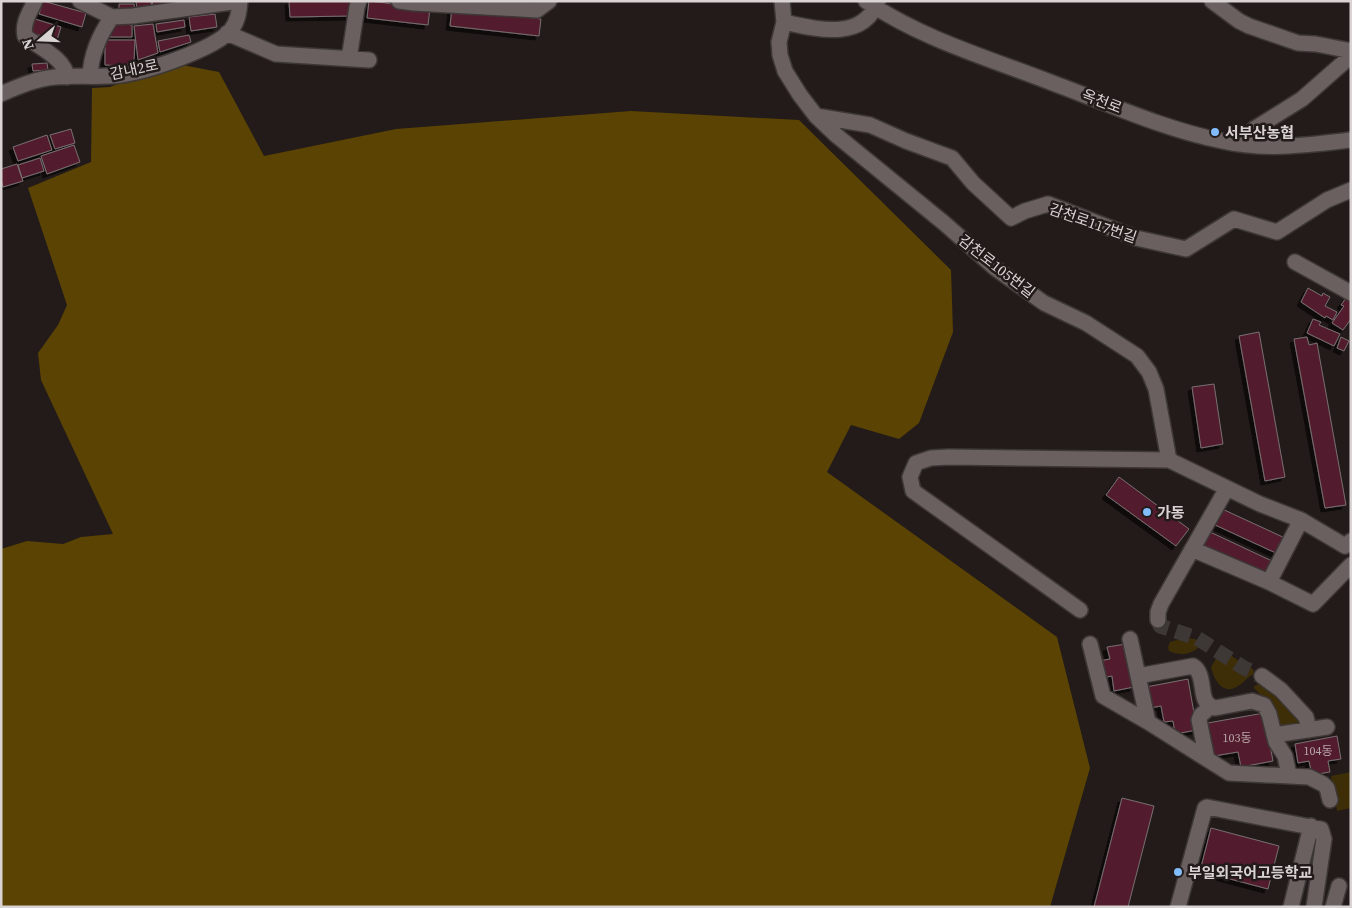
<svg xmlns="http://www.w3.org/2000/svg" width="1352" height="908" viewBox="0 0 1352 908" font-family="'Source Serif 4','Noto Sans KR',serif">
	<defs>
		<filter id="shadow"><feDropShadow dx="-4" dy="4" stdDeviation="0" flood-color="#0009"/></filter>
	</defs>
	<rect width="100%" height="100%" fill="#221b1a"/>
	<path fill="#3d2e07" d="M1184,638L1195,639L1199,643V647C1191,655 1179,656 1169,651L1168,647L1170,642Z
		M1222,649L1246,666L1253,669L1254,674C1247,677 1244,683 1238,686C1223,696 1214,680 1211,667Z
		M1259,684L1264,686L1299,720L1298,726L1281,731C1275,708 1270,705 1254,688V686Z
		M1351,772V808L1337,811L1331,776Z"/>
	<path fill="#5a4303" d="M172,63L219,72L264,156L396,129L631,111L799,120L951,270L953,332L919,423L899,439L851,425L827,472L1057,637L1090,768L1050,907H1V549L27,541L63,544L81,537L113,534L41,380L38,353L58,325L67,305L28,188L91,162L92,88L110,87Z"/>
	<path fill="#531f2f" stroke="#786f71" filter="url(#shadow)" d="M43,1L86,13L82,27L39,14Z
		M136,1H151L152,8L137,10Z
		M152,1H196L153,7Z
		M289,1H351V16L290,17Z
		M369,1L430,8L428,25L367,18Z
		M119,4H134L135,10H119Z
		M452,8L541,19L539,36L450,26Z
		M215,14L217,27L191,31L189,17Z
		M35,19L61,27L57,40L31,33Z
		M184,20L185,27L157,32L156,24Z
		M113,22L132,25V37H110Z
		M153,24L158,53L138,60L134,26Z
		M189,35L191,42L160,52L158,41Z
		M105,40H135L134,61L124,66L105,65Z
		M47,63L48,70L33,71L32,64Z
		M71,129L75,143L55,149L50,135Z
		M47,135L52,150L18,161L13,147Z
		M74,145L80,162L47,174L41,156Z
		M40,158L44,171L22,178L18,165Z
		M17,164L23,181L3,187L1,180V169Z
		M1308,288L1322,296L1323,293L1330,297L1325,306L1337,312L1333,320L1326,316L1325,318L1301,302Z
		M1346,298L1351,301V319L1343,330L1332,323L1344,306L1341,305Z
		M1313,319L1321,322L1319,325L1340,334L1334,346L1307,333Z
		M1259,332L1285,477L1265,481L1239,336Z
		M1307,337L1309,345L1317,343L1346,505L1325,508L1294,339Z
		M1341,337L1349,341L1344,351L1337,348Z
		M1214,384L1223,444L1201,448L1192,387Z
		M1119,477L1189,529L1176,546L1106,495Z
		M1220,508L1285,538L1278,554L1213,524Z
		M1208,531L1272,561L1265,578L1200,548Z
		M1126,644L1134,687L1114,691L1112,676L1102,678L1099,661L1110,659L1107,647Z
		M1188,679L1197,730L1175,734L1173,721L1164,722L1161,706L1150,708L1146,687Z
		M1264,713L1273,761L1241,767L1238,752L1208,757L1202,724Z
		M1337,736L1341,759L1328,761L1330,772L1312,775L1309,761L1298,763L1295,744Z
		M1122,798L1154,806L1128,907H1094Z
		M1211,828L1279,846L1268,889L1200,871Z"/>
	<g fill="none" stroke-linecap="round" stroke-linejoin="round">
		<path stroke="#3d3736" stroke-width="15" stroke-dasharray="15 8" stroke-linecap="butt" d="M1158,620L1160,626L1197,638L1244,668L1262,676"/>
		<g stroke="#3d3736" stroke-width="18">
			<path id="minor" d="M35,1C30,12 22,23 25,36C38,47 65,58 67,77
				M80,1L112,17L133,16L239,1
				M399,1L414,3L537,10L549,1
				M782,1L784,22C816,29 863,42 878,1
				M866,1C922,39 988,58 1050,82C1107,103 1163,129 1222,141C1265,151 1308,145 1351,140
				M1212,1L1239,21L1249,26L1298,43L1316,44L1351,51
				M784,22L779,42L780,55L785,71L800,95L816,116L836,135L944,223L995,268L1044,303L1086,323L1137,356L1149,372L1156,389L1169,460
				M227,33L276,54L369,60
				M349,59L357,7L359,1
				M90,76C91,54 100,34 112,17
				M1,94C19,86 36,79 55,77C77,75 99,78 120,75C146,72 215,49 231,30C238,21 239,12 240,1
				M816,116L870,125L906,141L952,158L973,183L1011,218L1025,211L1048,204L1136,238L1186,249L1234,219L1277,232L1327,200L1351,190
				M1243,144L1254,129L1302,99L1351,56
				M1295,262L1351,293
				M1192,549L1269,582L1313,604L1351,565
				M1269,582L1301,520
				M1080,610L913,491L910,477L916,463L931,458L949,457L1169,460L1260,504L1301,520L1345,546L1351,541
				M1158,620V612L1161,604L1227,488
				M1090,644L1103,696L1148,722L1130,639
				M1138,676L1193,666C1208,675 1196,704 1215,708L1252,701L1264,705L1269,714L1276,742L1285,756L1289,775
				M1262,676L1281,690L1306,717L1309,730
				M1148,722L1229,773L1309,777L1323,784L1327,788L1330,800
				M1274,735L1327,727
				M1207,759L1199,720L1201,715L1210,707
				M1178,907L1205,808L1207,807L1321,829L1324,839L1314,907
				M1291,907L1311,826
				M1333,907L1339,886"/>
		</g>
		<use href="#minor" stroke="#69605f" stroke-width="15"/>
	</g>
	<g fill="#82bcfa" stroke="#221b1a" stroke-width="2">
		<circle cx="1215" cy="132" r="5"/>
		<circle cx="1147" cy="512" r="5"/>
		<circle cx="1178" cy="872" r="5"/>
	</g>
	<g text-anchor="middle" dominant-baseline="central" stroke-width="5" stroke-linejoin="round" paint-order="stroke">
		<g font-size="12" fill="#b8a7aa">
			<text x="1237" y="738">103동</text>
			<text x="1318" y="751">104동</text>
		</g>
		<g font-size="15" fill="#d9d4d3" stroke="#221b1a">
			<text transform="translate(134 69) rotate(-12)">감내2로</text>
			<text transform="translate(1102 101) rotate(21)">옥천로</text>
			<text transform="translate(1093 223) rotate(19)">감천로117번길</text>
			<text transform="translate(997 266) rotate(38)">감천로105번길</text>
		</g>
		<g font-size="15" font-weight="bold" fill="#d9d4d3" stroke="#221b1a" text-anchor="start">
			<text x="1225" y="132">서부산농협</text>
			<text x="1157" y="512">가동</text>
			<text x="1188" y="872">부일외국어고등학교</text>
		</g>
	</g>
	<rect width="1352" height="908" fill="none" stroke="#d9d4d3" stroke-width="5"/>
	<g transform="translate(40 40) rotate(251)" stroke="#221b1a" stroke-width="4" paint-order="stroke">
	<path d="M0-4L9 19L0 12L-9 19Z" fill="#d9d4d3"/>
	<text y="-8" font-size="14" font-weight="bold" text-anchor="middle" fill="#d9d4d3">N</text>
	</g>
</svg>
